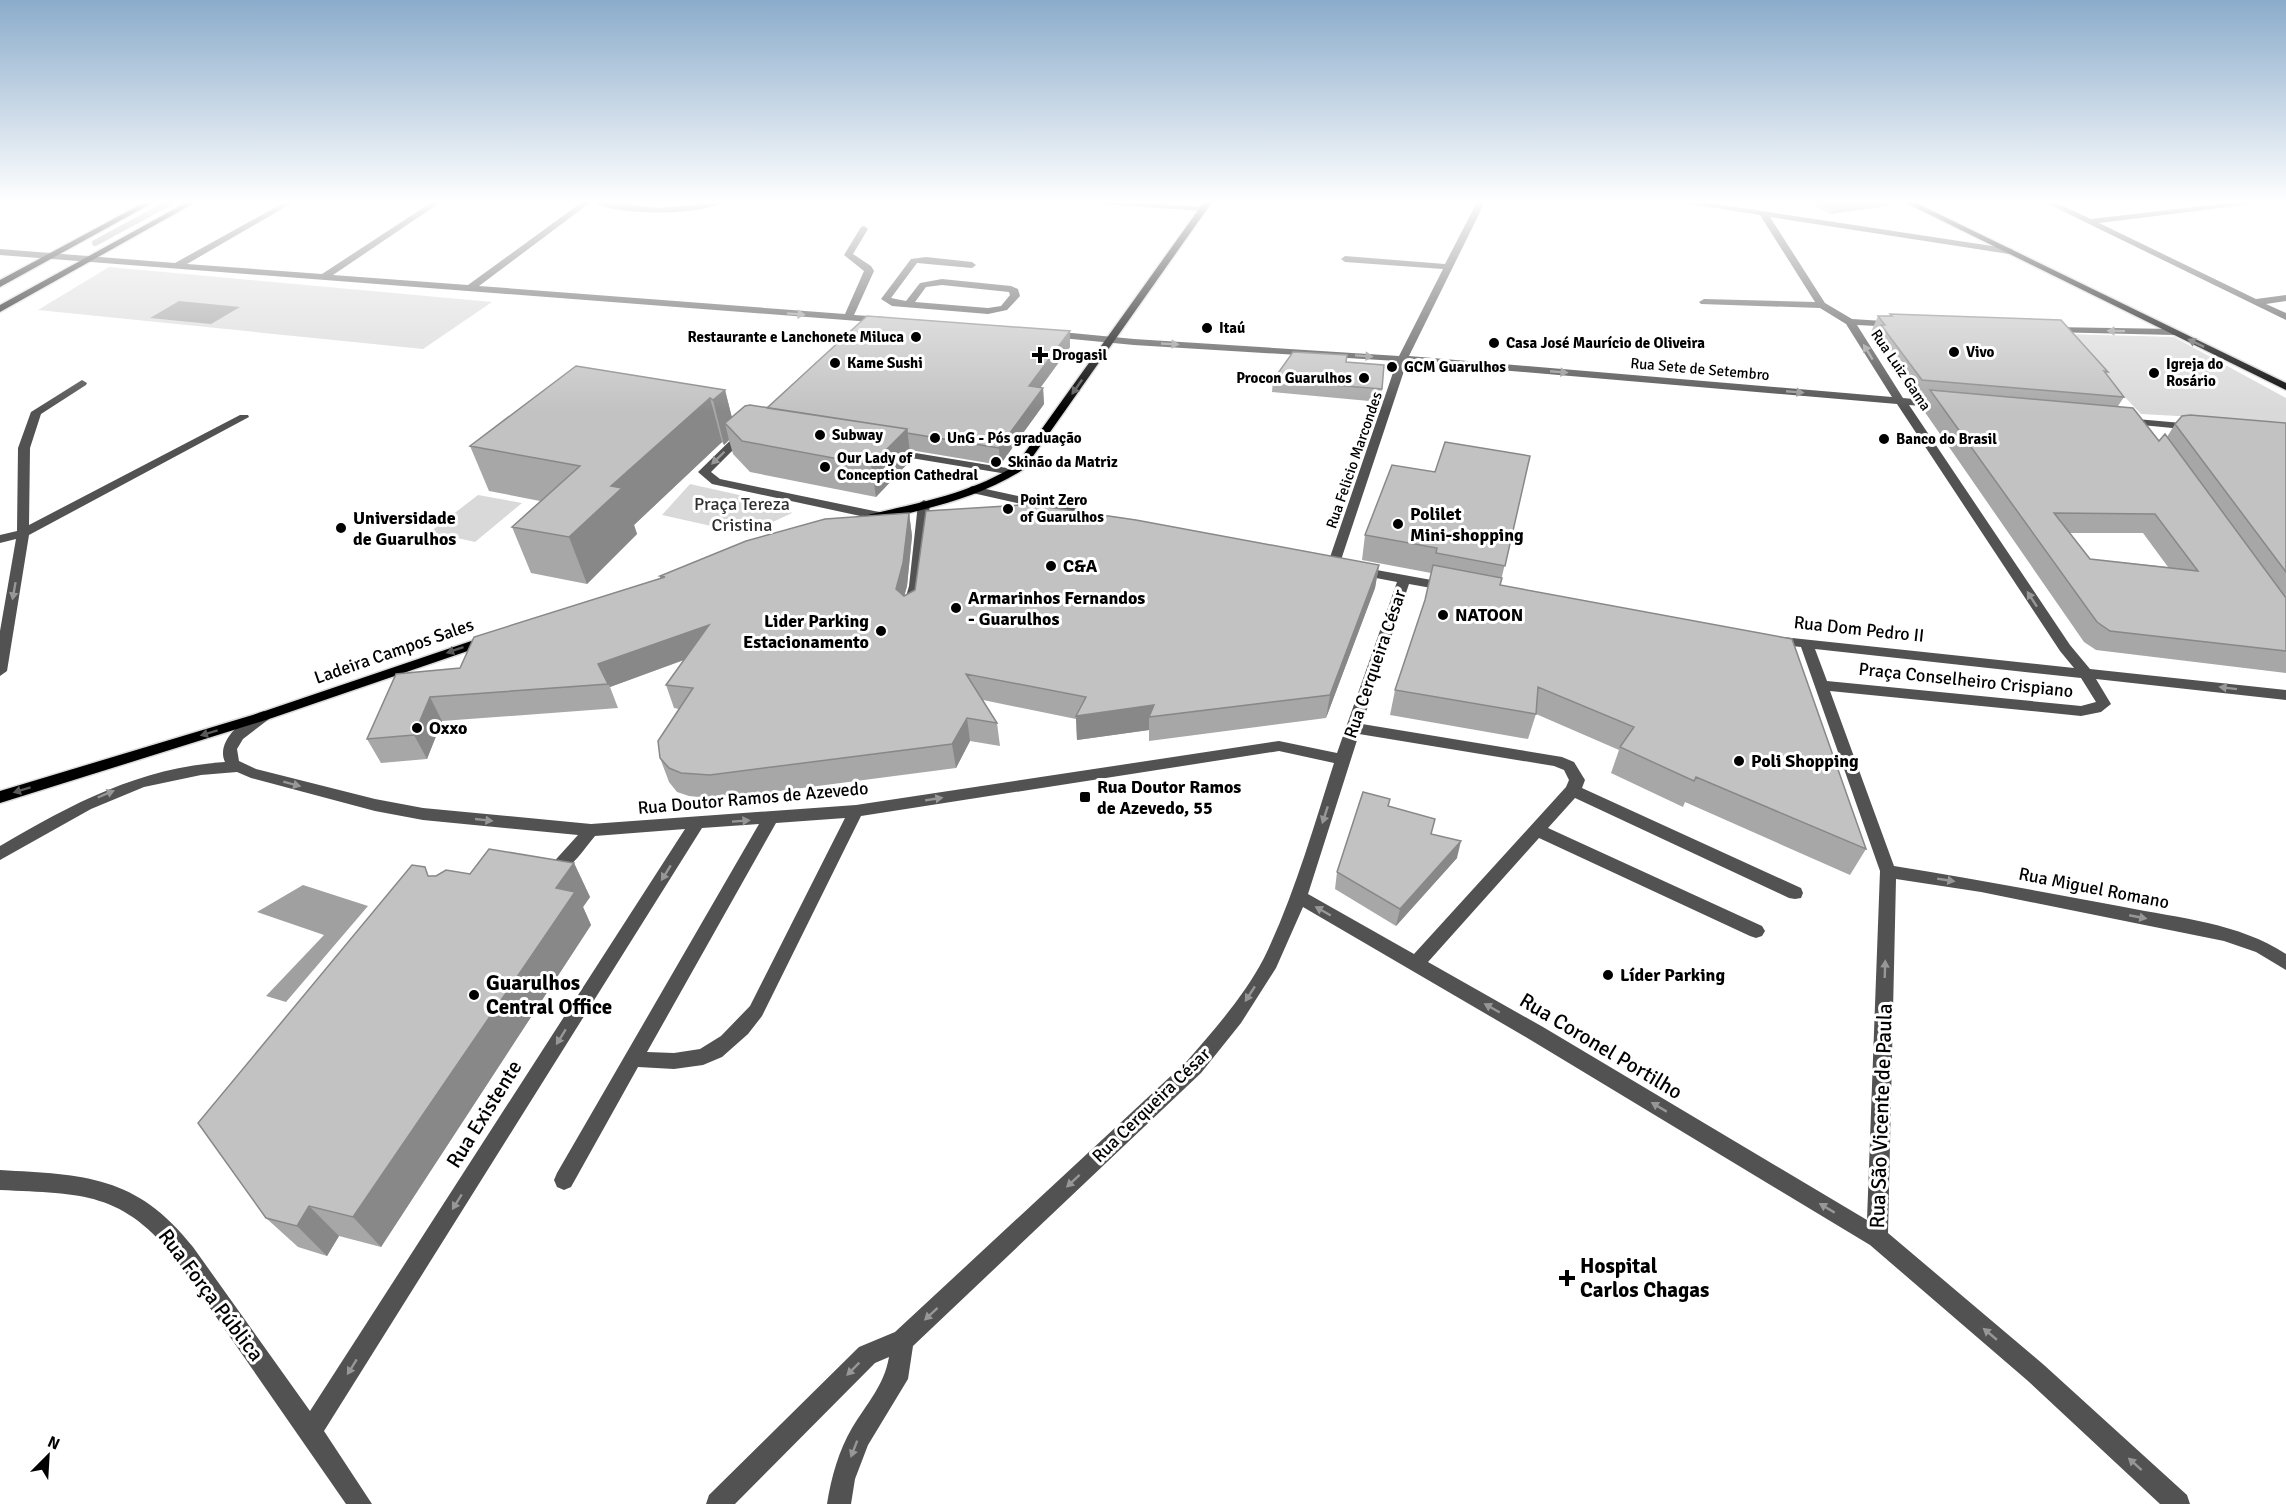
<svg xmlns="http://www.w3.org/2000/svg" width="2286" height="1504" viewBox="0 0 2286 1504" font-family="Signika,sans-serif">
	<rect width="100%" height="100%" fill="#fff"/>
	<path fill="#d9d9d9" d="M109,267L492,302L423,349L38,310Z
		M2065,334L2174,337L2286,398V422L2141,414Z
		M690,484L780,504L792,513L747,534L662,515Z
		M478,495L522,503L475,542L430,532Z"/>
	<path fill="#a0a0a0" d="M179,301L240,307L211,324L150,318Z
		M303,885L368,906L286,1002L266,996L324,935L257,912Z"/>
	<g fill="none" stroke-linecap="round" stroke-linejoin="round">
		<path stroke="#a0a0a0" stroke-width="6" d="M95,243L171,202"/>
		<g stroke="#dbdbdb" stroke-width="3">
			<path id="major" d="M145,202H154L0,287V280Z
				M187,202H196L0,312V305Z
				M1204,202H1212L1024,469C977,500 917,511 863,524L859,523V517C912,504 969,495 1016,465Z
				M1904,202H1914L2286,383V390Z
				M489,635L496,639L494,642L269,719L0,803V791L259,713Z"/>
		</g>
		<path fill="#525252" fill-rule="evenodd" d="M285,202H294L187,264L322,274L432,202H441L333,275L468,285L582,202H591L479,286L845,314L864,271L844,255L861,227L864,226L868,229L853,254L871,266L874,271L854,315L884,317L889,320L884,323L0,255V249L175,263Z
			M593,202H608L658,208L723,202C701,216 615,216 593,202Z
			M1099,202H1131L1202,207L1206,209L1202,211L1103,204Z
			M1477,202H1485L1409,356L1892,397L1846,324L1820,308L1701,304L1699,302L1704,299L1815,302L1760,215L1690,204L1686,202H1703L2012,249L2013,251L2009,254L1770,217L1825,303L1852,319L1899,322L1901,324L1896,327L1857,325L1903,398L1945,402L1950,405L1945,408L1909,405L2070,645L2090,669L2286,690V700L2096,679L2111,704L2101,712L2081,716L1830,691L1894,866C1971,878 2048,893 2124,907C2179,918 2239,923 2286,954V970L2256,952L2224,941L1981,892L1896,879L1888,1233L2044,1365L2187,1495L2190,1504H2160L2028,1381L1870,1245L1529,1039L1303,907L1276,968L1241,1023L1201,1073L913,1346L908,1379L868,1445L855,1479L851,1504H827C831,1478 839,1450 852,1428C867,1403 884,1386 889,1357L875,1363L735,1504H706L709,1495L859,1347L895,1332L1187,1061C1215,1029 1244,996 1264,958C1294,896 1313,829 1334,763L1279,751L861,816L762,1016L748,1034L722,1057L703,1065L674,1069L638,1067L571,1187L564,1190L557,1187L554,1180L557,1173L759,824L702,828L324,1431L372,1504H346L178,1262C123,1191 83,1194 0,1190V1170C85,1175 136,1175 193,1247L310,1411L685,829L595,836C584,849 562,883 544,877L542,873L544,869L549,867L578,835L423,820L375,811L251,778L237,772L201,775L144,787L91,809L0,860V846C74,803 138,768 225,762C215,741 245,716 264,711L271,716L269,719L243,739L237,749L239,761L256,769L375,799L423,808L591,824L856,805L1279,741L1337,753L1397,582L1355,574L1354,571L1355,568L1360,567L1448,583L1454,587L1448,591L1409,584L1362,724L1562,757L1574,762L1585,780L1582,788L1801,888L1803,893L1801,898L1795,899L1789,898L1575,798L1548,828L1762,926L1765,931L1762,936L1756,938L1750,936L1539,838L1428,962L1543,1027L1867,1220L1880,871L1801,647L1774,644L1767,640L1774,636L2074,668L2060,651L1897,404L1407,362L1339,566L1333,570L1327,566L1397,361L1134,345L1051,337L1046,334L1051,331L1134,339L1399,356L1443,269L1345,262L1341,259L1345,256L1445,264ZM1815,649L2081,678L2096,702L2081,706L1827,681ZM1359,734L1554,766L1564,770L1569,780L1566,787L1414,954L1308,894ZM845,818L750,1006L721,1036L700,1049L674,1053L647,1052L776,823Z
			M2044,202H2054L2091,219L2237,202H2257L2253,204L2099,223L2256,299L2286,295V301L2266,304L2286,313V320Z
			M926,257L972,262L976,265L972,268L917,263L891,298L906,301L920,283L942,279L1011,286L1018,289L1020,296L1007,310L988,314L892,306L881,299L911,259ZM942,285L1009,292L1010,295L1001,306L988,308L915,302L926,287Z
			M2051,327L2174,329L2179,332L2174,335L2048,332V328Z
			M82,380L87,383L86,385L41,414L30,448L29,525L240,415H248L249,417L29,535L7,671L0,676V631L16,539L0,543V535L17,531L18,448L31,412Z
			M2125,418L2193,424L2198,427L2193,430L2121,423V419Z
			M745,429L749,430V434L711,472L720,479L879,512L885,516L879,520L712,484L698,472L741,430Z
			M891,449L1013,469L1019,472L1013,475L887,454V450Z
			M972,486L1083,510L1089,514L1083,518L968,492L966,490Z
			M924,500L930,504L921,586L916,610L909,614L902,610L909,586L918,504Z"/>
		<use href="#major" fill="#000" fill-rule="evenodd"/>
	</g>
	<path fill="#a7a7a7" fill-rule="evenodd" d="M1807,202H1888L1887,206L1831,214Z
		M1890,314L2108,372L2106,374L2124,397L2118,406L2159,441L2167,437L2175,424L2286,423V673L2096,650L2084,642L1922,408L1927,398L1914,397L1874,342L1876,338L1871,332L1878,316H1890ZM2070,533H2143L2168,567L2090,559Z
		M1070,331V347L1040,388H1043L1044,404L1000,465L910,450L911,460L876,497L750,472L733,454L729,440L724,445L722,442L634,525L637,534L587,584L531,573L512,527L540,501L489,491L470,446L725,390L732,418L767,408Z
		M1346,362L1382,389L1380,402L1272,392L1273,380Z
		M1530,456L1500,585L1866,849L1850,875L1685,802L1683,807L1611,773L1619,750L1536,714L1528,739L1390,715L1395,690L1425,600L1431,573L1362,560L1365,535L1435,472Z
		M909,513L912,536L907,586L904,596L1379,565L1375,588L1326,718L1149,741V730L1077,740L1076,719L983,700L997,723L1000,746L970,741L956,768L718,799L689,796L677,792L669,782L660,758L679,709L674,708L666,685L684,660L610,687L618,708L442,721L427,759L381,763L367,739L460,668L660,578V576Z
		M1389,807L1431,834L1457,858L1396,926L1335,889L1337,872Z
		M574,863L590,897L583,907L591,925L381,1247L339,1236L327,1256L298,1247L266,1218L430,876L470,874Z"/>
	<path fill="#888" d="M1836,202H1888L1887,206L1831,214Z
		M1070,331V347L1030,402L1029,386Z
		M1043,388L1044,404L1000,465L999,448Z
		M725,390L736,434L725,423L729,440L724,445L713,400Z
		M710,398L722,442L634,525L637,534L587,584L569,537L611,486Z
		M907,429L911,460L876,497L871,465Z
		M909,513L912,536L907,586L900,612L896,589Z
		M1379,565L1375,588L1326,718L1330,695Z
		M709,625L716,648L610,687L598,664Z
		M430,697L442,721L427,759L414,735Z
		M1154,705L1149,717V730L1077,740L1076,716Z
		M967,718L970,741L956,768L952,744Z
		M1461,841L1457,858L1396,926L1400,909Z
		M574,863L590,897L583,907L591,925L381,1247L353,1217L556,888Z
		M309,1206L339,1236L327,1256L297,1226Z"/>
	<path fill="#c2c2c2" stroke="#888" stroke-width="1.5" fill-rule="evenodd" d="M1890,314L2061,320L2108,372L2104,371L2124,397L1922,380L1881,325H1885L1878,316H1892Z
		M867,316L1070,331L1029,386L1043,388L999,448L907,433V429L767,408Z
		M1293,352L1347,355L1346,362L1384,365L1382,389L1273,380Z
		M576,366L725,390L713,400L710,398L611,486L622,488L569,537L512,527L580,466L470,446Z
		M1930,390L2133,408L2159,441L2165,434L2286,598V651L2110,631L2097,622ZM2054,513L2155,514L2198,571L2090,559Z
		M750,405L907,429L871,465L742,441L725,423L745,406Z
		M2190,415L2286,423V572L2175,424L2182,416Z
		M1445,442L1530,456L1505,566L1436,553L1437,548L1365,535L1392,465L1435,472Z
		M1020,505L1047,507L1136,520L1379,565L1330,695L1149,717L1154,705L1076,716L1086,697L966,674L997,723L967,718L952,744L710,775L681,773L669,768L660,758L658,741L693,688L666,685L709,625L598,664L608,684L430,697L414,735L367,739L396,674L460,668L474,637L665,577L660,576L746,541L825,519L909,513L903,563L896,589L904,596L915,590L926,511Z
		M1433,565L1502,578L1500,585L1792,639L1866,849L1696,777L1694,781L1620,747L1634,727L1538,687L1536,714L1395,690L1425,600Z
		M1363,792L1390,799L1388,806L1435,819L1431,834L1461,841L1400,909L1337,872Z
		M489,849L574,863L556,888L575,892L353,1217L309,1206L297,1226L266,1218L198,1123L412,865L425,867L428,876H436L446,870L470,874Z"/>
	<defs><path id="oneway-solid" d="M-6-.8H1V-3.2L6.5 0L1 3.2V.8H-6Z" transform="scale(1.5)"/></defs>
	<g fill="#979797">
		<use href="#oneway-solid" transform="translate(796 314) rotate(4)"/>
		<use href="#oneway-solid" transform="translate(2116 331) rotate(-179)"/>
		<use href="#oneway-solid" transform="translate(1170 344) rotate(3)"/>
		<use href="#oneway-solid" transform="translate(1868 352) rotate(-121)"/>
		<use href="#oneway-solid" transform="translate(1364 356) rotate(4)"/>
		<use href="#oneway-solid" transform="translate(1559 372) rotate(5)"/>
		<use href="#oneway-solid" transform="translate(1795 392) rotate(5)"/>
		<use href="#oneway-solid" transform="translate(718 458) rotate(136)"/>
		<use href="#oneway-solid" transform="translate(14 591) rotate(100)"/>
		<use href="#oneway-solid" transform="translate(2032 599) rotate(-123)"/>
		<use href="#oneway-solid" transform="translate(2228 688) rotate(-173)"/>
		<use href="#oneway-solid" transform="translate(292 784) rotate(15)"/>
		<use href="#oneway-solid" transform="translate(106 794) rotate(-23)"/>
		<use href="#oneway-solid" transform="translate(934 799) rotate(-9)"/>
		<use href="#oneway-solid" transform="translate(1325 815) rotate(108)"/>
		<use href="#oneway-solid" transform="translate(484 820) rotate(6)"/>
		<use href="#oneway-solid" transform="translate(741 821) rotate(-4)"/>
		<use href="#oneway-solid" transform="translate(666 873) rotate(122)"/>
		<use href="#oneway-solid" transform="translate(1946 880) rotate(9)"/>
		<use href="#oneway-solid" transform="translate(1323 911) rotate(-150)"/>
		<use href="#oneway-solid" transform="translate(2138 917) rotate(11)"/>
		<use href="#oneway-solid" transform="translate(1885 969) rotate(-88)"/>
		<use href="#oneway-solid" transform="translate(1250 994) rotate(123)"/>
		<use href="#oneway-solid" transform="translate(1492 1008) rotate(-150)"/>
		<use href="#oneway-solid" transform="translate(561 1037) rotate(122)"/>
		<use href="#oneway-solid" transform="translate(1659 1107) rotate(-149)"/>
		<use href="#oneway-solid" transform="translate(1073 1181) rotate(137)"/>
		<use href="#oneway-solid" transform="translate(457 1202) rotate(122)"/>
		<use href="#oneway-solid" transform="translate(1827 1208) rotate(-149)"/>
		<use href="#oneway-solid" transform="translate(931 1314) rotate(137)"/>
		<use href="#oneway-solid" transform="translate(1990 1334) rotate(-140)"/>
		<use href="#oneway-solid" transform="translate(352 1367) rotate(122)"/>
		<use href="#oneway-solid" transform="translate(853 1369) rotate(135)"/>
		<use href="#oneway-solid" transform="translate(854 1449) rotate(111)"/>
		<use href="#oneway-solid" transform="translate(2135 1464) rotate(-138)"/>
	</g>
	<g fill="#595959">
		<use href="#oneway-solid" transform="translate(2196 343) rotate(-154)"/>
		<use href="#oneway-solid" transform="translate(1077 387) rotate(125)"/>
		<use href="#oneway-solid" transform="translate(455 650) rotate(161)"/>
		<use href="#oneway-solid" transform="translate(209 733) rotate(163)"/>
		<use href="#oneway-solid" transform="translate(22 790) rotate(163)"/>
	</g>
	<linearGradient id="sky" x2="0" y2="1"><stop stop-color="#8baccb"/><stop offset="0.49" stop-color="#fff"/><stop offset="1" stop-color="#fff" stop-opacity="0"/></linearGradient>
	<rect width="2286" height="412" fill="url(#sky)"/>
	<g fill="#000" stroke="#fff" stroke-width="2">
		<circle cx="1207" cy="328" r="6"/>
		<circle cx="916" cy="337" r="6"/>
		<circle cx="1494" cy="343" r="6"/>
		<circle cx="1954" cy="352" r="6"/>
		<path d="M1037 346h6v6h6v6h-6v6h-6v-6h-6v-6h6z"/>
		<circle cx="835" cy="363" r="6"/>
		<circle cx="1392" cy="367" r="6"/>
		<circle cx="2154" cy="373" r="6"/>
		<circle cx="1364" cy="378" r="6"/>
		<circle cx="820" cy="435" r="6"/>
		<circle cx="935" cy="438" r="6"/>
		<circle cx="1884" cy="439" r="6"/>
		<circle cx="996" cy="462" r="6"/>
		<circle cx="825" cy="467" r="6"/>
		<circle cx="1008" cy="509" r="6"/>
		<circle cx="1398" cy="524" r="6"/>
		<circle cx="341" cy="528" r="6"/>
		<circle cx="1051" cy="566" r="6"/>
		<circle cx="956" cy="608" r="6"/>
		<circle cx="1443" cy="615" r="6"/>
		<circle cx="881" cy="631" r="6"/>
		<circle cx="417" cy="728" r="6"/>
		<circle cx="1739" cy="761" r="6"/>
		<rect x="1079" y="791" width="12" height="12" rx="3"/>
		<circle cx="1608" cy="975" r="6"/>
		<circle cx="474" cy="995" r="6"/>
		<path d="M1564 1269h6v6h6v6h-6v6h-6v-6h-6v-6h6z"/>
	</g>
	<g text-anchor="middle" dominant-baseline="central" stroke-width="6" stroke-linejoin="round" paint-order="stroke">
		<g font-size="15" font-weight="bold" fill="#000" stroke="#fff" text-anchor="start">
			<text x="1219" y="328">Itaú</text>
			<text x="904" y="337" text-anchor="end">Restaurante e Lanchonete Miluca</text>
			<text x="1506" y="343">Casa José Maurício de Oliveira</text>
			<text x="1966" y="352">Vivo</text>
			<text x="1052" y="355">Drogasil</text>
			<text x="847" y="363">Kame Sushi</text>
			<text x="2166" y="364">Igreja do<tspan x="2166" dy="17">Rosário</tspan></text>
			<text x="1404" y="367">GCM Guarulhos</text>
			<text x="1352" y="378" text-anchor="end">Procon Guarulhos</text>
			<text x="832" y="435">Subway</text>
			<text x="947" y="438">UnG - Pós graduação</text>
			<text x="1896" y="439">Banco do Brasil</text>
			<text x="837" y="458">Our Lady of<tspan x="837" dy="17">Conception Cathedral</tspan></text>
			<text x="1008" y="462">Skinão da Matriz</text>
			<text x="1020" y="500">Point Zero<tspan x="1020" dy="17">of Guarulhos</tspan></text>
		</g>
		<g font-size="15" fill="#000" stroke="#fff">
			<text transform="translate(1700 369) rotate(5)">Rua Sete de Setembro</text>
			<text transform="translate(1901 370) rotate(56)">Rua Luiz Gama</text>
			<text transform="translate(1354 460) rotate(-71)">Rua Felicio Marcondes</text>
		</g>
		<g font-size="18" fill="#303030" stroke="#fff">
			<text x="742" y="504">Praça Tereza<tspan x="742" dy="21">Cristina</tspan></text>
		</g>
		<g font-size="18" font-weight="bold" fill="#000" stroke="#fff" text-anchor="start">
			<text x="1410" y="514">Polilet<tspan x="1410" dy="21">Mini-shopping</tspan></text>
			<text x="353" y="518">Universidade<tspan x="353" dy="21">de Guarulhos</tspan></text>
			<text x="1063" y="566">C&amp;A</text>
			<text x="968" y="598">Armarinhos Fernandos<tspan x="968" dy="21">- Guarulhos</tspan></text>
			<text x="1455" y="615">NATOON</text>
			<text x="869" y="621" text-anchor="end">Lider Parking<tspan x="869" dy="21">Estacionamento</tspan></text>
			<text x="429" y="728">Oxxo</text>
			<text x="1751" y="761">Poli Shopping</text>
			<text x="1097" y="787">Rua Doutor Ramos<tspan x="1097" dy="21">de Azevedo, 55</tspan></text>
			<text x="1620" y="975">Líder Parking</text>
		</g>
		<g font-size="18" fill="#000" stroke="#fff">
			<text transform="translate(1859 629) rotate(6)">Rua Dom Pedro II</text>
			<text transform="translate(394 651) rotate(-19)">Ladeira Campos Sales</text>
			<text transform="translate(1375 664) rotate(-71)">Rua Cerqueira César</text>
			<text transform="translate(1966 680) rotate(6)">Praça Conselheiro Crispiano</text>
			<text transform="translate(753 798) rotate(-5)">Rua Doutor Ramos de Azevedo</text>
			<text transform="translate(2094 888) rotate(11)">Rua Miguel Romano</text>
			<text transform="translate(1151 1105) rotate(-44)">Rua Cerqueira César</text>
		</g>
		<g font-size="21" font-weight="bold" fill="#000" stroke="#fff" text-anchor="start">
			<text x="486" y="983">Guarulhos<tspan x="486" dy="24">Central Office</tspan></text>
			<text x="1580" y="1266">Hospital<tspan x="1580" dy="24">Carlos Chagas</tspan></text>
		</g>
		<g font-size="21" fill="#000" stroke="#fff">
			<text transform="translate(1601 1046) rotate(31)">Rua Coronel Portilho</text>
			<text transform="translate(484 1114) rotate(-58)">Rua Existente</text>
			<text transform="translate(1881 1116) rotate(-88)">Rua São Vicente de Paula</text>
			<text transform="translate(211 1295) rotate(53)">Rua Força Pública</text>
		</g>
	</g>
	<g transform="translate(48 1456) rotate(24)" stroke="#ffffff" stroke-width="4.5" paint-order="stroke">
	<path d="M0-4.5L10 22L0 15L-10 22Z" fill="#000000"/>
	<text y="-9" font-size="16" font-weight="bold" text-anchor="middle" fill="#000000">N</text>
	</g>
</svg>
